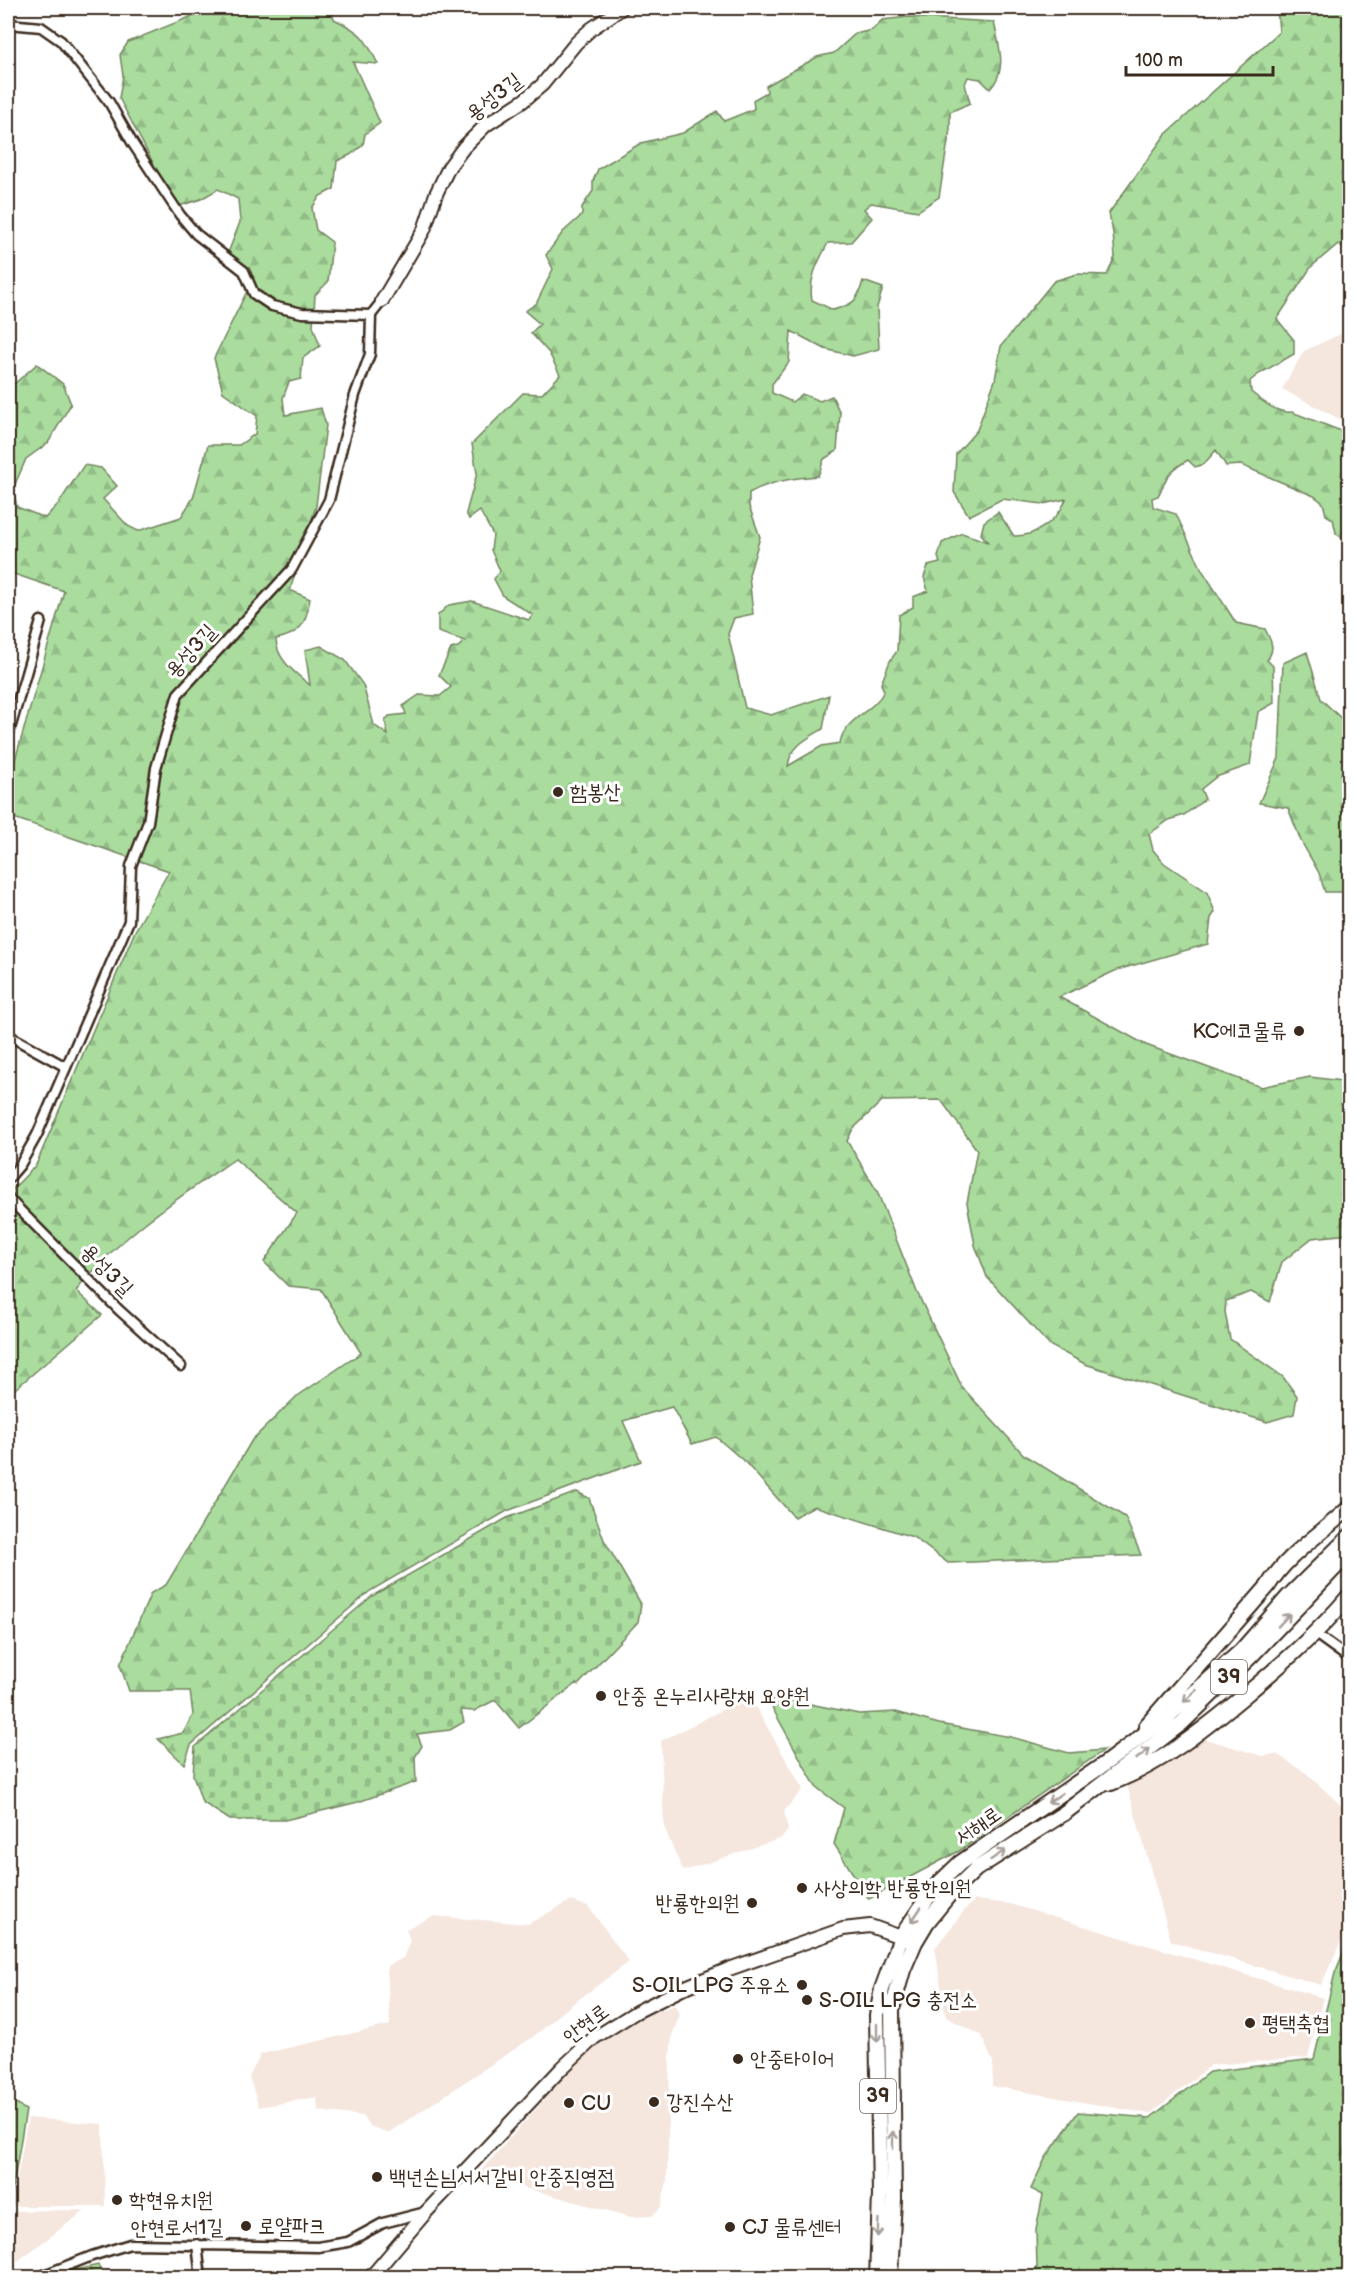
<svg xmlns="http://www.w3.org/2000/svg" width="1357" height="2285" viewBox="0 0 1357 2285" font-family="'Balsamiq Sans','Poor Story',sans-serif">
	<defs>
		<pattern id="forest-firs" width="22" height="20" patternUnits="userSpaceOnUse" patternTransform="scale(1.5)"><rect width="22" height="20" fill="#aadc9e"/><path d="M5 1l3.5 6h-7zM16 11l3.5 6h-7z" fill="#93bd88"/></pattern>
		<pattern id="cemetery-stones" width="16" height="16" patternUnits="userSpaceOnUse" patternTransform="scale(1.5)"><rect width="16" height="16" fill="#aadc9e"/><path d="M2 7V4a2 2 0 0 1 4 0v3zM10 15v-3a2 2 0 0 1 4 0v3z" fill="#93bd88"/></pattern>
	</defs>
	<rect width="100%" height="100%" fill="#fff"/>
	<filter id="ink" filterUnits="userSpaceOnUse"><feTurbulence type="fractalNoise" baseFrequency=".0167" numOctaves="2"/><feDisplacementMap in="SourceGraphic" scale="12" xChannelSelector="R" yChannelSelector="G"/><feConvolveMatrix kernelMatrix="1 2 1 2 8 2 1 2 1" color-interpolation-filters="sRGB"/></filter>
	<g filter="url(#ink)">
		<path fill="#f5e6de" d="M1349,330V424L1282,389L1304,351Z
			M748,1697L755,1706L803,1789L784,1811L788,1830L782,1838L683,1871L664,1827L661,1741Z
			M1205,1739L1262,1756L1276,1754L1306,1773L1349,1813V1923L1321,1985L1171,1941L1127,1785Z
			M975,1900L1010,1904L1323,1998L1308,2057L1211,2065L1150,2114L992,2086L993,2062L981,2035L946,2017L935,1948L964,1911Z
			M570,1901L588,1906L629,1962L571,2005L533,2037L388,2133L370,2126L362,2116L318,2111L317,2097L259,2107L249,2077L261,2054L390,2025L387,1966L403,1958L410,1941L406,1929L433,1916L528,1924Z
			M675,2005L680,2014L672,2035L670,2058L667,2181L661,2207L652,2216L631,2217L477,2175L586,2053L647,2015Z
			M28,2118L103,2124L105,2206H12Z
			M86,2210L8,2268V2211Z"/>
		<path fill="#aadc9e" stroke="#72835e" stroke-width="1.5" d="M8,2099L26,2110L10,2204H8Z"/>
		<path fill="url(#forest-firs)" stroke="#72835e" stroke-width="1.5" d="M212,8H330L334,19C361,32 365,37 378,64L353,62L380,123L365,134L363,145L350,155L337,161L334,189L320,196L312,208L316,230L332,242L328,282L315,295L313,326L320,346L303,358L301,379L289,382L283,398L285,415L321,408L326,425L316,506L290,590L310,599C306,623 302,634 276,639C276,659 295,673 310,685L305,650L321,646L345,660L363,685L374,725L388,735L385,721L389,716L406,714L403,706L419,695L440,696L451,687L439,675L451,649L458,647L465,641L438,632V615L449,605L472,601L529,620L533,615L503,596L494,579L500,571L491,550L493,535L480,511L469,519L466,513L477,473L472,444L523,393L542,394L560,375L549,353L531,333L540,324L525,311L536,304L553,269L546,255L563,232L582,215V207L593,191V181L598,169L641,143L683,133L717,111L724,121L754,109L753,100L767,92L766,86L817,57L834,53L855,34L872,30L882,20L908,17L994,22C999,46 1008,70 990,89L980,79L968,77L965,84L970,103L950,112V129L939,197L918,211L871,203L864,209L872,218L851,242L828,243C818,262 808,279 812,300L833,310C854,304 857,302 863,281L883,288L877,307L879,349L853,356L825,349L791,331L789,362L772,384V393L792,402L802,394L820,401L832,396L840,413L837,451L824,459L818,476C794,478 771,481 749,493V506L760,537L749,575L753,614L734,618L728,634L745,708L771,715L829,695L823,729C807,738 790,747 788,766L822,746L840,743C844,718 874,712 884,691L881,684L890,661L897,651L899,615L913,607V597L928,591L924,577L928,566L940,563L938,557L942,543L962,533L988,542L981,534L984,522L998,512L1014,536C1036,537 1059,519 1066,499L1043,504L1002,499L969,516L954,492L956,454L977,430L995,380L1001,346L1054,281L1077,274L1107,275L1115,257L1113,233L1109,213L1165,135L1279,32L1277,8H1349V248L1345,249L1338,244L1311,267L1277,319L1294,340V354L1259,374L1250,381L1251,392C1262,401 1277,414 1292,412L1349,434V544L1336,533L1333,519L1326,515L1323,503L1314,496L1241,465L1226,466L1216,450L1204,464L1195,467L1188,460C1167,472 1168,476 1158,496L1152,498L1153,507L1176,514L1202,570L1236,623L1265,629C1271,641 1276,648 1267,660L1273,666L1274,703L1258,712L1250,765L1216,777L1201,789L1205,799L1184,815L1169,820L1149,834L1153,850L1164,863L1207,892L1215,912L1211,918L1208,944L1117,970L1059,997L1146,1045L1261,1087L1310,1077L1349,1082V1234L1312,1238L1282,1262L1270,1302L1251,1292L1226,1301L1225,1312L1230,1339L1283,1377L1297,1396L1294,1414L1267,1422L1085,1364L1049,1345L987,1277L975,1245L967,1203L977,1150L941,1100L882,1101L853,1129L847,1141L877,1191L917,1292L962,1387L1024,1455L1125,1517L1141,1555L948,1563L913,1537L814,1506L794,1517L745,1462L716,1437L692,1444L672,1407L623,1421L641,1461L507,1511L370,1591L191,1745L184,1764L158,1739L183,1733L193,1715L190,1691H129L120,1665L151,1593L166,1585L252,1440L296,1397L361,1353L321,1289L288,1286L264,1262L297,1213L235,1159C178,1198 119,1236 76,1291L102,1315L8,1395V1194L36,1165L135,931L169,871L8,816V784L64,591L8,572V393L13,385L37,364L63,384L71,404L48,443L26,459L13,489L17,507L45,518L59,503L84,465L101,468L117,486L103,499L128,526L138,531L181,517L193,498L208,445H239L255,434L257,416L223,392L214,358L254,277L228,253L240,222L238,199L218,189L201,199L179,206L161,178L119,98L123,76L120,55L128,42Z
			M1307,652L1321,699L1349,726V892H1325L1319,873L1301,841L1288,808L1259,803L1279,758L1283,663Z
			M776,1697L859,1714L896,1712L939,1724L1011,1737L1069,1753L1104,1750L959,1851L869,1899L834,1844L844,1808L816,1787L769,1702Z
			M1349,1939V2277L1167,2278L1165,2274L1157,2278L1025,2277L1037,2268L1036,2230L1043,2195L1031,2189L1045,2159L1078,2112L1150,2118L1209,2072L1314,2059L1335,1973Z
			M98,2265L105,2277L44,2278L45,2277Z"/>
		<path fill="url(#cemetery-stones)" stroke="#72835e" stroke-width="1.5" d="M577,1492L589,1498L604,1540L641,1604L638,1622L578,1685L576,1684L519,1728L495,1700L474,1711L461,1710L464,1722L450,1730L417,1734L422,1746L415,1757L416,1782L358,1802L285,1820H230L202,1802L193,1775L195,1747L372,1596L507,1518Z"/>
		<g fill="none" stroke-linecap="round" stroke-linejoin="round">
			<g stroke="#3b2a1e" stroke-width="13">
				<path id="street" d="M8,24L41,27L61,41L109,102L133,144L180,215L196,234L244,271L254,294L272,306L302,313L371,315L382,301
					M8,736L41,621
					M8,1035L66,1067
					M8,1179L20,1165L37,1135L129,921L131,866L148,822L156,768L178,694L292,569L329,500L355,395L370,354L371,315
					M8,1198L119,1310L181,1366
					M1314,1633L1350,1659
					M197,2244L201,2278
					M36,2278L92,2256L130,2244L318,2247L348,2242L383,2223L426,2212"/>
			</g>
			<g stroke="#3b2a1e" stroke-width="16">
				<path id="secondary" d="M382,301L424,230L436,194L449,167L464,147L486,125L523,101L542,85L576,43L591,29L622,8
					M370,2278L426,2212L562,2068L594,2038L636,2012L688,1986L729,1969L843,1929L870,1926L915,1942"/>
			</g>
			<g stroke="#3b2a1e" stroke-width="18">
				<path id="primary" d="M1146,1726L1268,1586C1287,1554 1323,1533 1350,1507
					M1111,1783C1161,1764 1203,1730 1244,1696C1281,1665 1319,1632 1350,1595
					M877,2278L880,2195L877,2015L882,1989L901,1937L934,1888L960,1863L1103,1765L1166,1718L1241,1651L1288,1597L1350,1536
					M890,2278L894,2199L892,2009L903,1970L915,1942L927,1922L948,1896L976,1869L1063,1814L1182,1723L1252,1655L1350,1552"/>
			</g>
			<use href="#street" stroke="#fff" stroke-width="8"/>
			<use href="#secondary" stroke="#fff" stroke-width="12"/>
			<use href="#primary" stroke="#fff" stroke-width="14"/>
		</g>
		<defs><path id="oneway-shaft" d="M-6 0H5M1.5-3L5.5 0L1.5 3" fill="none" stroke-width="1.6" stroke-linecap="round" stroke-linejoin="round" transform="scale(1.5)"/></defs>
		<g stroke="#a79f9a">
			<use href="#oneway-shaft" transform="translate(1284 1620) rotate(-47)"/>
			<use href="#oneway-shaft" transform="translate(1190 1696) rotate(138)"/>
			<use href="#oneway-shaft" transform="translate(1143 1754) rotate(-38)"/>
			<use href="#oneway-shaft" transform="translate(1055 1798) rotate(146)"/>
			<use href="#oneway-shaft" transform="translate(998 1855) rotate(-33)"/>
			<use href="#oneway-shaft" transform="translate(916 1915) rotate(124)"/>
			<use href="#oneway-shaft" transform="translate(877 2033) rotate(90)"/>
			<use href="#oneway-shaft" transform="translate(893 2140) rotate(-90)"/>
			<use href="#oneway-shaft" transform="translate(878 2228) rotate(93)"/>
		</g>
	</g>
	<g fill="#3b2a1e" stroke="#fff" stroke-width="2">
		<circle cx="558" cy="792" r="6"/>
		<circle cx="1299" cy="1031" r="6"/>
		<circle cx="601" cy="1696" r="6"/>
		<circle cx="802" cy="1888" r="6"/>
		<circle cx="752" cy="1903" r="6"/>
		<circle cx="802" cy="1985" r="6"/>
		<circle cx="807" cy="2000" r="6"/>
		<circle cx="1250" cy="2023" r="6"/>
		<circle cx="738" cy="2059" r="6"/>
		<circle cx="654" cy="2102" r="6"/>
		<circle cx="569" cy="2103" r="6"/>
		<circle cx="377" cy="2177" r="6"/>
		<circle cx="117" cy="2200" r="6"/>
		<circle cx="246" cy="2226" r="6"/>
		<circle cx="730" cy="2227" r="6"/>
	</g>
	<g text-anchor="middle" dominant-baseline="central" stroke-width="6" stroke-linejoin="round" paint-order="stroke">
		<g fill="#fff" stroke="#766a62" stroke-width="1.5">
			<rect x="1211" y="1660" width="36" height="34" rx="4.5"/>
			<rect x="860" y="2079" width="36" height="34" rx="4.5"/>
		</g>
		<g font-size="20" font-weight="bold" fill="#3b2a1e">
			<text x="1229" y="1677">39</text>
			<text x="878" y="2096">39</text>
		</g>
		<g font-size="21" fill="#3b2a1e" stroke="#fff">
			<text transform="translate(494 97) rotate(-38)">용성3길</text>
			<text transform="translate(191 651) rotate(-48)">용성3길</text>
			<text transform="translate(107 1270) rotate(45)">용성3길</text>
			<text transform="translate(978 1826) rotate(-35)">서해로</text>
			<text transform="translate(586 2024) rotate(-37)">안현로</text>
			<text transform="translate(177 2228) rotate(-1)">안현로서1길</text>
		</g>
		<g font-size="21" fill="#3b2a1e" stroke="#fff" text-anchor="start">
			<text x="570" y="792">함봉산</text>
			<text x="1287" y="1031" text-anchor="end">KC에코물류</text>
			<text x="613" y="1696">안중 온누리사랑채 요양원</text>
			<text x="814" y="1888">사상의학 반룡한의원</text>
			<text x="740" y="1903" text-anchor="end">반룡한의원</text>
			<text x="790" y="1985" text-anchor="end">S-OIL LPG 주유소</text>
			<text x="819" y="2000">S-OIL LPG 충전소</text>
			<text x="1262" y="2023">평택축협</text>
			<text x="750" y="2059">안중타이어</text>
			<text x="666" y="2102">강진수산</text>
			<text x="581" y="2103">CU</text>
			<text x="389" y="2177">백년손님서서갈비 안중직영점</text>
			<text x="129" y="2200">학현유치원</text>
			<text x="258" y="2226">로얄파크</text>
			<text x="742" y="2227">CJ 물류센터</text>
		</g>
	</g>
	<rect width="1357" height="2285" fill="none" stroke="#fff" stroke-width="30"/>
	<rect x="15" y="15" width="1327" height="2255" fill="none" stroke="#3b2a1e" stroke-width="2" filter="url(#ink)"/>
	<path d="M1126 66v9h147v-9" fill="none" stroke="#3b2a1e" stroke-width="3"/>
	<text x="1135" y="66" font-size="18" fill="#3b2a1e" stroke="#ffffff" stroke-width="4.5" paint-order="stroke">100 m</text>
</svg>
